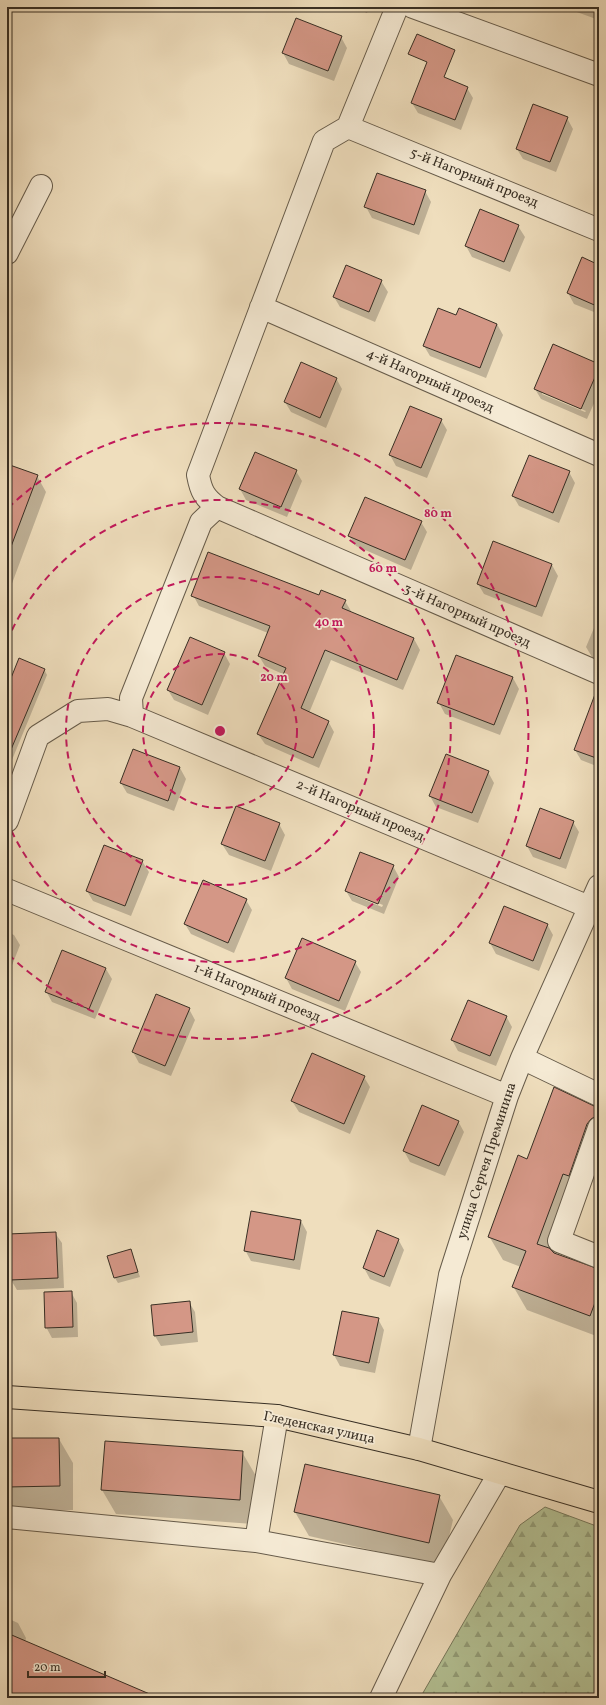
<svg xmlns="http://www.w3.org/2000/svg" width="606" height="1705" viewBox="0 0 606 1705" font-family="Vollkorn,serif">
	<defs>
		<pattern id="forest-firs" width="22" height="20" patternUnits="userSpaceOnUse"><rect width="22" height="20" fill="#b4c295"/><path d="M5 1l3.5 6h-7zM16 11l3.5 6h-7z" fill="#939e79"/></pattern>
	</defs>
	<rect width="100%" height="100%" fill="#efdebd"/>
	<filter id="stains"><feTurbulence type="fractalNoise" baseFrequency=".005" numOctaves="4"/><feColorMatrix values="0 0 0 0 .2 0 0 0 0 .09 0 0 0 0 .02 0 0 0 .5 -.17"/></filter>
	<radialGradient id="worn" r=".72"><stop offset=".6" stop-color="#630" stop-opacity="0"/><stop offset="1" stop-color="#630" stop-opacity=".3"/></radialGradient>
	<path fill="url(#forest-firs)" stroke="#76785c" d="M545,1507L599,1527V1698H420L520,1525Z"/>
	<path fill="#0003" fill-rule="evenodd" d="M353,7H369L367,13Z
		M563,7H599V12L596,19Z
		M341,37L347,48L334,81L289,64L283,53Z
		M445,79L467,88L473,98L461,130L418,113L412,103Z
		M567,118L573,129L556,172L523,159L517,149Z
		M425,191L431,202L419,235L372,218L366,207Z
		M518,226L525,237L510,272L472,257L466,246Z
		M599,266V314L574,304L568,293Z
		M381,281L388,292L375,322L340,307L334,297Z
		M457,316L497,324L503,335L486,378L430,356L424,346Z
		M599,365V392L587,419L541,399L535,389ZM542,392L586,411L585,412L542,394Z
		M336,378L342,389L326,428L291,412L285,402Z
		M441,420L447,430L427,478L396,466L390,455Z
		M7,466L37,476L46,492L7,597Z
		M296,471L302,481L287,517L246,500L240,489Z
		M569,472L575,483L559,523L519,506L513,496Z
		M421,522L427,532L411,570L356,546L349,536Z
		M494,542L552,565L558,576L542,617L484,594L478,584Z
		M193,595L319,597L345,601L351,611V613L414,639L420,650L403,690L331,660L309,713L328,721L334,732L319,768L265,744L258,734L285,675L265,666L259,656L268,633L199,606Z
		M599,616V660L592,657L586,647Z
		M224,653L230,664L208,715L174,700L168,690Z
		M457,656L513,678L519,689L500,735L445,714L439,703Z
		M44,669L47,675L7,772V690Z
		M599,711V767L581,760L575,750Z
		M133,750L180,768L186,779L174,811L127,793L121,783Z
		M488,772L494,783L478,823L436,807L430,796Z
		M573,822L579,832L566,869L533,857L527,846Z
		M279,824L285,835L271,871L229,855L222,844Z
		M142,861L149,872L131,916L93,901L87,891Z
		M393,866L399,877L384,914L352,901L346,891ZM353,893L383,905L382,907L353,895Z
		M246,900L252,910L234,953L191,934L185,924Z
		M504,907L547,924L553,935L539,971L496,954L490,943Z
		M7,932L14,935L20,945L7,978Z
		M355,962L361,972L345,1011L292,989L286,978Z
		M106,969L112,979L95,1019L52,1002L46,991Z
		M189,1009L195,1020L171,1076L139,1063L133,1052Z
		M506,1016L512,1027L496,1066L458,1051L452,1040Z
		M364,1077L370,1087L350,1134L299,1112L292,1101Z
		M599,1108V1153L577,1197L555,1254L599,1270V1337L527,1310L513,1286L521,1267L503,1260L489,1236L528,1160Z
		M458,1121L464,1132L445,1176L410,1162L404,1151Z
		M301,1221L307,1232L300,1270L251,1261L245,1250Z
		M378,1232L398,1239L404,1250L390,1287L370,1279L364,1268Z
		M55,1233L62,1243L64,1288L17,1290L11,1280Z
		M131,1250L140,1277L118,1283L115,1278Z
		M71,1292L77,1303L78,1337L52,1338L46,1327Z
		M189,1302L195,1312L198,1342L161,1346L155,1336Z
		M378,1319L384,1330L375,1373L340,1366L334,1355Z
		M7,1439H59L73,1463V1510L7,1511Z
		M105,1442L242,1452L256,1476L253,1524L116,1514L102,1490Z
		M439,1496L453,1520L442,1566L309,1536L295,1512Z
		M7,1618L18,1623L26,1638L25,1642L135,1698H7Z"/>
	<path fill="#d49786" stroke="#382f24" d="M296,18L342,36L328,71L282,53Z
		M417,34L455,50L444,77L468,87L455,120L411,103L427,62L408,54Z
		M533,104L568,117L550,162L516,149Z
		M377,173L426,190L414,225L364,207Z
		M480,209L519,225L504,262L465,246Z
		M582,257L599,265V307L567,293Z
		M346,265L382,280L369,312L333,297Z
		M438,308L456,315L459,308L497,324L480,368L423,346Z
		M553,344L599,364V368L581,409L534,389Z
		M301,362L337,378L320,418L284,402Z
		M410,406L442,419L421,468L389,455Z
		M255,452L297,470L281,507L239,489Z
		M529,455L570,471L553,513L512,496Z
		M7,464L38,475L9,552H7Z
		M365,497L422,521L405,560L348,536Z
		M493,541L552,564L536,607L477,584Z
		M208,552L319,595L321,590L346,600L342,608L414,638L397,680L325,650L301,708L329,721L313,758L257,734L286,668L258,656L270,626L191,596Z
		M190,637L225,652L202,705L167,690Z
		M456,655L513,677L494,725L437,703Z
		M19,658L45,669L7,759V688Z
		M597,689H599V759L574,750Z
		M133,749L180,767L168,801L120,783Z
		M446,754L489,771L472,813L429,796Z
		M236,806L280,823L265,861L221,844Z
		M540,808L574,821L560,859L526,846Z
		M104,845L143,860L125,906L86,891Z
		M360,852L394,865L378,904L345,891Z
		M203,880L247,899L228,943L184,924Z
		M504,906L548,924L533,961L489,943Z
		M302,938L356,961L339,1001L285,978Z
		M62,950L106,968L89,1009L45,992Z
		M156,994L190,1008L165,1066L132,1052Z
		M468,1000L507,1016L490,1056L451,1040Z
		M312,1053L365,1076L344,1124L291,1101Z
		M554,1087L594,1106L599,1107L596,1116L591,1119L587,1124L569,1176L563,1174L537,1244L549,1248L554,1253L599,1269V1292L590,1316L512,1287L526,1251L488,1237L518,1155L527,1159Z
		M422,1105L459,1121L439,1166L403,1151Z
		M251,1211L301,1220L294,1260L244,1251Z
		M377,1230L399,1239L384,1277L363,1268Z
		M56,1232L58,1278L10,1280L8,1234Z
		M131,1249L138,1272L114,1278L107,1256Z
		M72,1291L73,1327L45,1328L44,1292Z
		M190,1301L193,1332L154,1336L151,1305Z
		M342,1311L379,1318L369,1363L333,1355Z
		M7,1438H59L60,1486L7,1487Z
		M105,1441L243,1451L240,1500L101,1490Z
		M305,1464L440,1495L429,1543L294,1512Z
		M7,1633L159,1698H21L7,1692Z"/>
	<g fill="none" stroke-linecap="round" stroke-linejoin="round">
		<g stroke="#665b4a" stroke-width="24">
			<path id="minor" d="M413,7L599,75
				M348,127L324,141L198,475C201,491 204,497 217,507L599,673
				M348,127L599,230
				M348,127L397,7
				M7,253L41,186
				M261,307L599,455
				M132,716L131,698L201,522L217,507
				M7,821L38,736L78,711L108,709L132,716L589,907L599,902
				M7,890L507,1096
				M522,1058L599,1095
				M599,1128L559,1241L599,1257
				M419,1449L450,1275L507,1096L522,1058L599,886
				M7,1517L256,1541L440,1575
				M256,1541L277,1416
				M381,1698L440,1575L499,1474"/>
		</g>
		<g stroke="#382f24" stroke-width="24">
			<path id="major" d="M7,1397L277,1416L419,1449L599,1502"/>
		</g>
		<use href="#minor" stroke="#f5ead4" stroke-width="22"/>
		<use href="#major" stroke="#efdebd" stroke-width="22"/>
	</g>
	<g fill="none" stroke="#c2185b" stroke-width="2" stroke-dasharray="7 5">
		<circle cx="220" cy="731" r="77"/>
		<circle cx="220" cy="731" r="154"/>
		<path d="M7 641A231 231 0 1 1 7 821"/>
		<path d="M8 508A308 308 0 1 1 8 954"/>
	</g>
	<g text-anchor="middle" dominant-baseline="central" stroke-width="3.5" stroke-linejoin="round" paint-order="stroke">
		<g font-size="14" fill="#382f24" stroke="#f5ead4">
			<text transform="translate(474 178) rotate(22)">5-й Нагорный проезд</text>
			<text transform="translate(430 381) rotate(24)">4-й Нагорный проезд</text>
			<text transform="translate(467 616) rotate(24)">3-й Нагорный проезд</text>
			<text transform="translate(360 811) rotate(23)">2-й Нагорный проезд</text>
			<text transform="translate(257 993) rotate(22)">1-й Нагорный проезд</text>
			<text transform="translate(487 1161) rotate(-72)">улица Сергея Преминина</text>
			<text transform="translate(319 1428) rotate(12)">Гледенская улица</text>
		</g>
	</g>
	<circle cx="220" cy="731" r="6" fill="#c2185b" stroke="#f5ead4" stroke-width="2"/>
	<g font-size="12" text-anchor="middle" font-weight="bold" fill="#c2185b" stroke="#f5ead4" stroke-width="3.5" stroke-linejoin="round" paint-order="stroke">
		<text x="438" y="517">80 m</text>
		<text x="383" y="572">60 m</text>
		<text x="329" y="626">40 m</text>
		<text x="274" y="681">20 m</text>
	</g>
	<rect width="606" height="1705" fill="none" stroke="#efdebd" stroke-width="24"/>
	<rect x="8" y="8" width="590" height="1689" fill="none" stroke="#382f24" stroke-width="2"/>
	<rect x="12" y="12" width="582" height="1681" fill="none" stroke="#382f24"/>
	<path d="M28 1671v6h77v-6" fill="none" stroke="#382f24" stroke-width="2"/>
	<text x="34" y="1671" font-size="12" fill="#382f24" stroke="#f5ead4" stroke-width="3" paint-order="stroke">20 m</text>
	<rect width="100%" height="100%" filter="url(#stains)"/>
	<rect width="100%" height="100%" fill="url(#worn)"/>
</svg>
